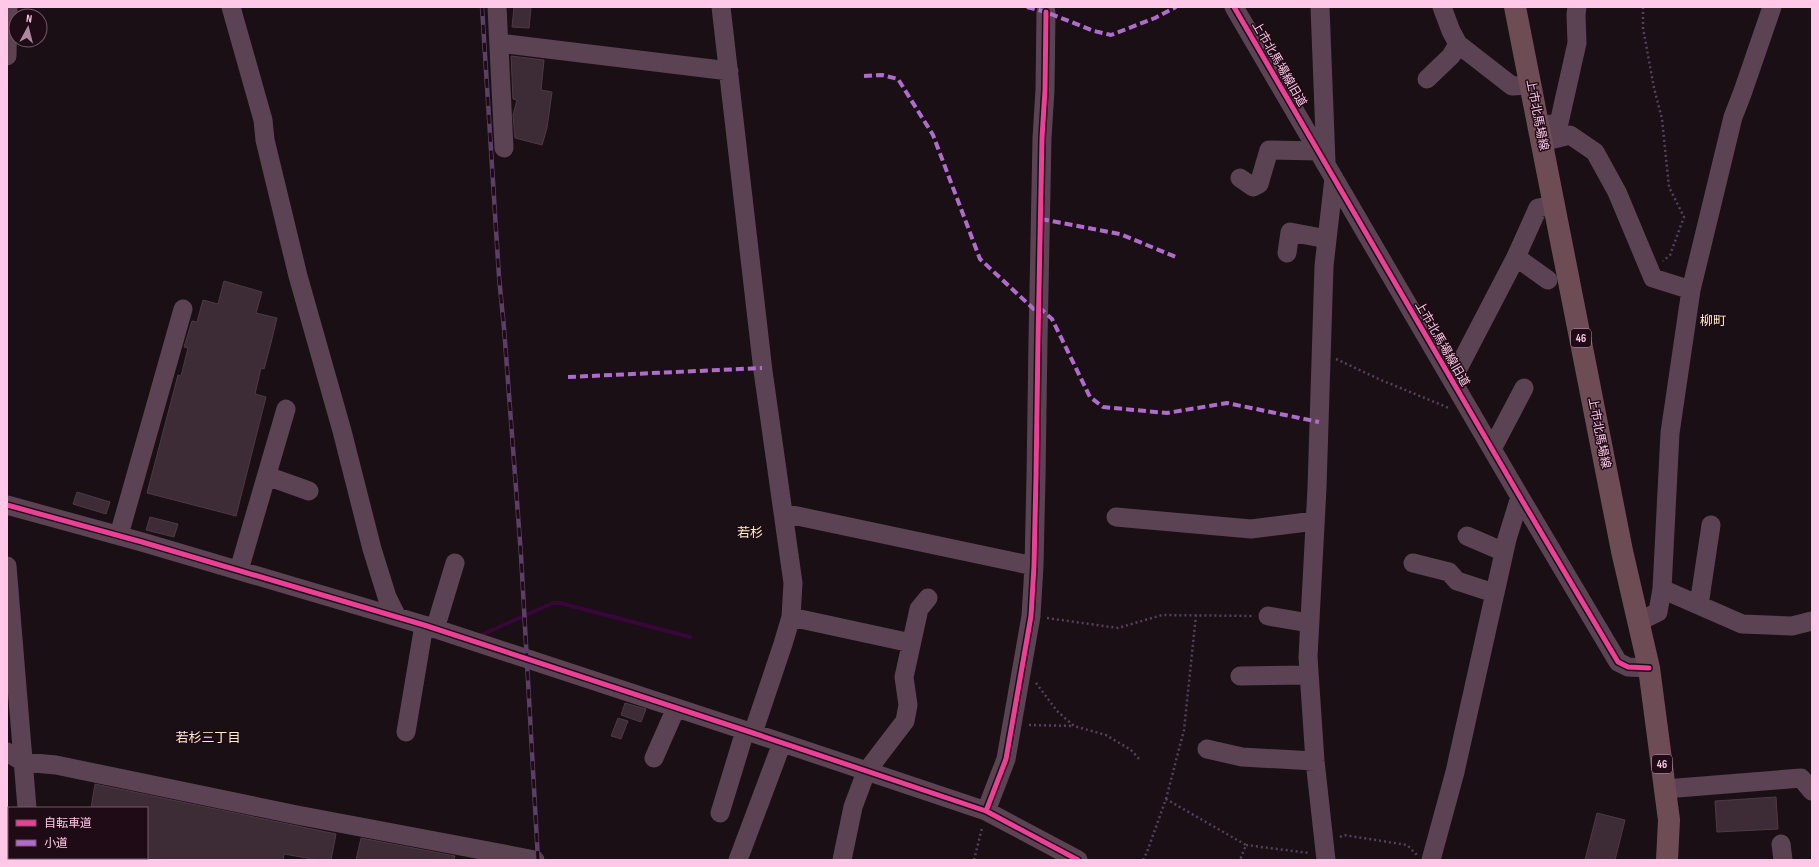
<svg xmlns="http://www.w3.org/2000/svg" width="1819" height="867" viewBox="0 0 1819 867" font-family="'Sofia Sans Condensed','Noto Sans JP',sans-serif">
	<rect width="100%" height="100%" fill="#1a0f15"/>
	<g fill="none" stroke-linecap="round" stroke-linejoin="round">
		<path stroke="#360738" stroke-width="4" d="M479,636L553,603H560L690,637"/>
	</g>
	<path fill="#3d2c35" stroke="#4f3944" d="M514,7H531L529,28L512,27Z
		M511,56L544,60L541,90L552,92L547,128L542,145L515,138L513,115L517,100L513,99Z
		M224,281L262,292L256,313L277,318L271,343L264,369L261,368L255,394L266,397L236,516L147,493L178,375L181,376L188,348L184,347L192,321L197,322L203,300L218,304Z
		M77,492L110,502L106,514L73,504Z
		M150,517L178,524L174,537L146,530Z
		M625,703L646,709L641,722L621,715Z
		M618,718L628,721L621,739L611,736Z
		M95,784L336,834L331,860H318L284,854L283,860H147V808H91Z
		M1776,797L1778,829L1717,832L1715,801Z
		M1597,813L1625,820L1615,860H1585Z
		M361,838L455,856L454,860H356Z"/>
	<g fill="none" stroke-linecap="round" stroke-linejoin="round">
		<path stroke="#55415c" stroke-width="2.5" stroke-dasharray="2 3" stroke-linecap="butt" d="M1643,7V28L1654,88L1662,119L1669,187L1684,217L1670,255L1663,261
			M1336,359L1381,380L1449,408
			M1047,618L1118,628L1162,615L1253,616
			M1036,683L1057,711L1074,726L1106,735L1131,750L1140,760
			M1029,725L1074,726
			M1166,799L1184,730L1196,615
			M1340,837L1344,835L1407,845L1417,855
			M1246,845L1309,853
			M974,860L982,828
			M1143,860L1147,852L1166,799L1246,845L1240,860"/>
		<path stroke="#5b4353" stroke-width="19" d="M231,7L263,120L265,140L298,276L342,431L372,549L387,597L397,617
			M497,7L504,148
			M721,7L763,371L793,583L791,617L783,644L753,733
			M1234,7L1520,497L1618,662L1628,667L1649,668
			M1320,7L1326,162
			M1442,7L1451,31L1458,44L1512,86L1531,85
			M499,43L729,71
			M7,56L8,7
			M1427,79L1451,56L1458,44
			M1539,126L1559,123L1577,43L1576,15L1577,7
			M1542,142L1570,135L1595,152L1617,192L1653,278L1691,290
			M1240,178L1253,187L1259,184L1269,150L1319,151
			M1287,253L1290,232L1327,239
			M1516,257L1548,280
			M1452,380L1516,257L1538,208L1555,205
			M1492,449L1524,388
			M267,476L309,491
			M7,505L142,542L424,625L753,733L986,811L1078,860
			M783,513L1034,566
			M1116,517L1251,529L1315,521
			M119,535L183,309
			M1467,536L1504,552
			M1413,563L1449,572L1457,581L1494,593
			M7,566L27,808
			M239,570L286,409
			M1662,589L1742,624L1792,626L1812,621
			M1699,605L1711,525
			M1268,616L1309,623
			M791,617L911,643
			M1638,622L1658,612L1662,589L1670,433L1691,290L1733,117L1742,94L1772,7
			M435,629L455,563
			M1240,676L1309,675
			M406,732L424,625
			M1207,749L1242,757L1315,761
			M7,752L23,762L56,765L297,815L535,860
			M654,758L676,708
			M1665,789L1801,778L1812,791
			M986,811L1006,759L1031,616L1034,566L1036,477L1038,341L1042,138L1045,90L1046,12
			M720,813L745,731
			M1781,844L1783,860
			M31,858V860
			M738,860L782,743
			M842,860L853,807L866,772L905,721L908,705L904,677L919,609L928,598
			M1326,860L1315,761L1308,657L1317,488L1324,266L1334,178
			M1431,860L1455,772L1507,539L1520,497"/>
		<path stroke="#6d4c56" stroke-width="22" d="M1515,7L1622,551L1649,668L1669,820L1667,860"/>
		<g stroke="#5b3f67" stroke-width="4.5">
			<path id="rail" d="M482,7L499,277L504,328L521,555L538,860"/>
		</g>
		<use href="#rail" stroke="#1e0b15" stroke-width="3" stroke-dasharray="9" stroke-linecap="butt"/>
		<path stroke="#b06ccc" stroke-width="4" stroke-dasharray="8 4" stroke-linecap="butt" d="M1027,7L1046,12L1094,31L1111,35L1155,18L1176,7
			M864,76L882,75L898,79L933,135L980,259L1039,314
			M1041,219L1120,234L1176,257
			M1039,307L1052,319L1090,397L1103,407L1167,413L1227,403L1319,422
			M568,377L762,368"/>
		<g stroke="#1e0b15" stroke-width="8">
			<path id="cycleway" d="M1234,7L1520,497L1618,662L1628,667L1649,668
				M7,505L142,542L424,625L753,733L986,811L1078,860
				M986,811L1006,759L1031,616L1034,566L1036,477L1038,341L1042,138L1045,90L1046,12"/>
		</g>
		<use href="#cycleway" stroke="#ea4096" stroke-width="5"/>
	</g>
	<g text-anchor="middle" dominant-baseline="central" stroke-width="3" stroke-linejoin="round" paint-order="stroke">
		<g fill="#1e0b15" stroke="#bc8fa9" stroke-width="1">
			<rect x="1571" y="329" width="20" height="18" rx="3"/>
			<rect x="1652" y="755" width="20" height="18" rx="3"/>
		</g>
		<g font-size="11" font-weight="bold" fill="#ffc8e8">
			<text x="1581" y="338">46</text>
			<text x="1662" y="764">46</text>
		</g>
		<g font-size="12" fill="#ffc8e8" stroke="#1e0b15">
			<text transform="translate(1279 64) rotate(60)">上市北馬場線旧道</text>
			<text transform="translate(1537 115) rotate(79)">上市北馬場線</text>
			<text transform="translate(1442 344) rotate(60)">上市北馬場線旧道</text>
			<text transform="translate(1599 433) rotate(79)">上市北馬場線</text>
		</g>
		<g font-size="13" fill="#ffeeca" stroke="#1e0b15">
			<text x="1713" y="321">柳町</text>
			<text x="750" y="533">若杉</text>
			<text x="208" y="738">若杉三丁目</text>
		</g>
	</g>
	<rect width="1819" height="867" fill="none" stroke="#ffc8e8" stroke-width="16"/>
	<rect x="8" y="807" width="140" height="52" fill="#1e0b15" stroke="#785769"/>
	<rect x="16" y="820" width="20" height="6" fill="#ea4096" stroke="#785769"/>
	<text x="44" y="827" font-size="12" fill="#ffc8e8">自転車道</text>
	<rect x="16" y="840" width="20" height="6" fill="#b06ccc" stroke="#785769"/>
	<text x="44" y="847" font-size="12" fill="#ffc8e8">小道</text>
	<g transform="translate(28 28) rotate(7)"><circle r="19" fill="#1e0b15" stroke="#785769"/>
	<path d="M0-3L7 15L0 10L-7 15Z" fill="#af879e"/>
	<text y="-6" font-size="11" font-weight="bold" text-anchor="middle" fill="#ffc8e8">N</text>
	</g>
</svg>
